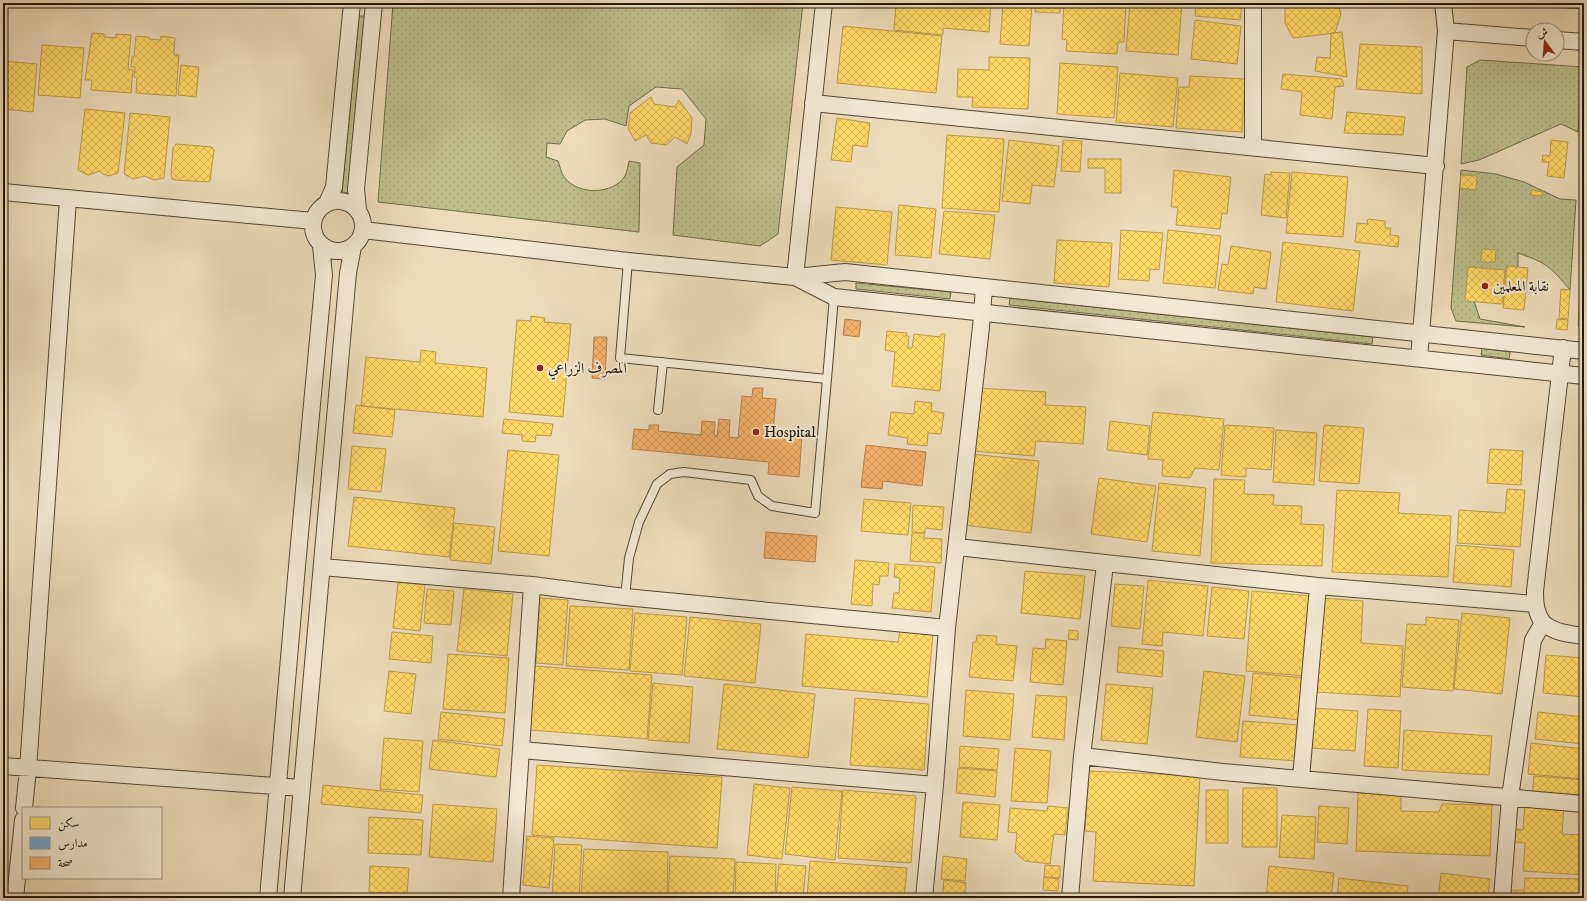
<svg xmlns="http://www.w3.org/2000/svg" width="1587" height="901" viewBox="0 0 1587 901" font-family="'IM FELL DW Pica',Amiri,serif">
	<defs>
		<pattern id="grass-dots" width="8" height="8" patternUnits="userSpaceOnUse"><rect width="8" height="8" fill="#bebe8c"/><path d="M2 2h.1M6 6h.1" fill="none" stroke="#a3a377" stroke-width="1.8" stroke-linecap="round"/></pattern>
		<pattern id="homes-cross-hatch" width="8" height="8" patternUnits="userSpaceOnUse"><rect width="8" height="8" fill="#ffd966"/><path d="M0 0l8 8M0 8l8-8" fill="none" stroke="#daba57"/></pattern>
		<pattern id="schools-cross-hatch" width="8" height="8" patternUnits="userSpaceOnUse"><rect width="8" height="8" fill="#6fa8dc"/><path d="M0 0l8 8M0 8l8-8" fill="none" stroke="#5b88b1"/></pattern>
		<pattern id="health-cross-hatch" width="8" height="8" patternUnits="userSpaceOnUse"><rect width="8" height="8" fill="#f6b26b"/><path d="M0 0l8 8M0 8l8-8" fill="none" stroke="#d3985b"/></pattern>
	</defs>
	<rect width="100%" height="100%" fill="#eedbbb"/>
	<filter id="stains"><feTurbulence type="fractalNoise" baseFrequency=".005" numOctaves="4"/><feColorMatrix values="0 0 0 0 .2 0 0 0 0 .09 0 0 0 0 .02 0 0 0 .5 -.17"/></filter>
	<radialGradient id="worn" r=".72"><stop offset=".6" stop-color="#630" stop-opacity="0"/><stop offset="1" stop-color="#630" stop-opacity=".3"/></radialGradient>
	<path fill="url(#grass-dots)" stroke="#706a4c" d="M393,3H803L778,234L760,246L673,235L677,167L704,145L706,119L682,89L656,87L629,106L626,126L605,119L585,120L567,131L560,144L547,143L546,157L558,161C560,166 561,174 565,178C578,195 613,195 625,176C627,172 628,166 629,161L640,163L639,232L378,202Z
		M359,16H365L348,193L342,192Z
		M1480,60L1584,67L1578,132L1561,124L1479,160L1461,164L1467,67Z
		M1461,170L1496,174L1524,182L1560,199L1576,200L1570,290C1551,267 1547,263 1518,253V303L1473,298L1480,319L1525,327L1456,321L1451,308Z
		M856,283L951,292L950,299L856,289Z
		M1010,298L1373,337L1372,344L1009,305Z
		M1482,348L1510,352L1509,359L1481,355Z"/>
	<path fill="url(#homes-cross-hatch)" stroke="#bd9e4b" d="M896,3H991L989,32L943,28V35L894,30Z
		M1003,3H1032L1029,46L1000,44Z
		M1036,3H1060V13L1035,12Z
		M1064,3H1126L1124,42H1118L1117,54L1066,51L1067,40L1062,39Z
		M1130,3H1182L1178,55L1126,51Z
		M1196,3H1242L1240,20L1195,16Z
		M1285,3H1338L1341,14L1335,33L1293,38L1285,23Z
		M1355,3H1416V5L1355,6Z
		M1195,20L1241,26L1237,64L1191,59Z
		M843,26L942,36L936,93L837,83Z
		M1342,32L1347,77L1315,71L1317,57L1330,58L1331,33Z
		M92,33L104,34V37L116,38V34L131,35L128,69L133,70L131,93L91,90L92,80H85Z
		M136,36L149,37V39L161,40V36L175,38L174,55H179L176,96L136,93L137,78L134,77L135,67H131L132,57L134,56Z
		M1360,44L1422,47V94L1356,89Z
		M42,45L84,48L80,98L38,95Z
		M989,57L1030,58L1028,109L972,107L973,97H957L958,69L989,70Z
		M3,61L37,64L33,112L3,109Z
		M1060,63L1118,67L1114,118L1057,114Z
		M181,65L199,67L196,97L178,95Z
		M1120,73L1178,78L1173,127L1116,122Z
		M1283,74L1342,79L1344,86L1335,87L1332,119L1300,115L1302,92L1281,89Z
		M1190,76L1245,79L1242,132L1176,128L1179,87H1189Z
		M651,97L654,104L675,107L679,100L692,118L691,133L687,144L675,137L666,145L651,143L646,135L635,141L628,128L630,113Z
		M85,109L125,113L118,173L109,176L103,174L100,171L88,175L78,170Z
		M1347,112L1405,117L1403,135L1344,133Z
		M130,113L170,117L164,178L154,180L145,176L133,179L124,174Z
		M837,118L870,123L867,147L853,145L851,162L831,160Z
		M947,135L1004,139L999,212L942,208Z
		M1009,140L1059,146L1054,187L1032,185L1030,204L1002,201Z
		M1063,140L1082,141L1080,172L1061,171Z
		M1551,140L1568,142L1564,178L1547,176L1549,162H1542L1543,155L1550,156Z
		M176,144L212,147L214,150L210,181L208,182L175,180L172,179L171,174L173,148Z
		M1088,159H1121V193H1105V168H1088Z
		M1174,170L1231,177L1227,214L1222,213L1220,229L1176,225L1178,207H1171Z
		M1271,172L1290,173L1286,218L1261,215L1265,174L1271,175Z
		M1292,172L1348,177L1343,237L1286,233Z
		M1461,175L1477,176L1476,190L1460,188Z
		M1532,190L1542,192V196L1531,195Z
		M899,205L936,209L931,258L895,255Z
		M836,207L892,212L887,265L831,260Z
		M944,211L995,215L990,259L939,254Z
		M1368,219L1385,221V228H1391L1390,235L1399,236L1398,247L1355,242L1357,223L1367,224Z
		M1121,230L1163,233L1159,270L1150,269L1149,281L1118,279Z
		M1168,230L1221,236L1215,288L1163,283Z
		M1057,240L1112,243L1109,287L1054,283Z
		M1283,242L1360,251L1353,311L1276,302Z
		M1231,246L1271,252L1266,289L1254,287L1253,294L1218,290L1222,264L1228,265Z
		M1482,249L1496,250L1495,262H1481Z
		M1582,260H1584V326H1578Z
		M1507,266L1528,268L1524,310L1503,308Z
		M1468,267L1505,270L1502,304L1465,301Z
		M1561,289L1570,290L1568,319L1559,318Z
		M531,316L545,318L544,322L571,324L563,417L509,412L517,320L531,321Z
		M1557,319L1568,320L1567,330L1556,329Z
		M887,331L907,333L906,336H909L908,348H912L914,334L940,337L941,334H945L940,391L892,386L895,352L885,350Z
		M421,350L436,352L435,363L487,368L483,417L361,406L366,357L420,362Z
		M978,388L1046,392L1045,405L1086,407L1083,444L1036,441L1034,456L973,451Z
		M915,401L932,403L931,411L944,413L941,434L928,433L927,446L907,444L908,438L888,435L891,412L914,414Z
		M356,405L395,410L392,437L353,433Z
		M1153,412L1224,419L1219,470L1195,468L1190,478L1162,476L1163,460L1148,459Z
		M504,419L553,424L551,436L536,435L535,442L522,441V435L502,433Z
		M1110,421L1150,426L1147,455L1107,450Z
		M1225,425L1274,428L1271,470L1246,468V477L1221,475Z
		M1324,425L1364,428L1359,484L1319,481Z
		M1276,430L1317,433L1314,485L1273,482Z
		M352,446L386,449L381,492L348,489Z
		M1490,449L1523,451L1521,485L1487,483Z
		M508,450L559,455L549,556L498,551Z
		M971,454L1039,461L1031,533L963,525Z
		M1099,478L1156,486L1147,542L1091,534Z
		M1214,479L1245,480L1244,494L1274,495L1273,505L1302,506L1301,524L1324,525L1322,566L1211,563Z
		M1159,483L1206,488L1200,556L1152,551Z
		M1507,489L1525,490L1520,547L1457,543L1459,510L1505,513Z
		M1337,490L1400,493L1398,513L1451,516L1448,577L1332,572Z
		M354,497L455,508L449,557L348,546Z
		M864,499L911,503L908,535L861,531Z
		M913,505L944,507L942,530L925,528V533L912,532Z
		M454,523L495,527L491,564L450,560Z
		M912,533H924V538L942,539L941,563L910,561Z
		M1456,545L1514,550L1511,587L1453,582Z
		M855,560L889,563L888,576H880L879,585L873,584L872,606L851,604Z
		M895,564L935,567L931,612L892,608L894,593H899L900,578L894,577Z
		M1025,571L1085,576L1080,619L1021,613Z
		M1148,580L1208,586L1203,636L1163,632L1162,646L1142,644Z
		M398,582L425,585L420,631L393,628Z
		M1115,584L1144,586L1140,629L1111,626Z
		M1212,587L1249,591L1244,639L1207,636Z
		M427,589L454,591L451,625L424,623Z
		M464,589L513,594L507,656L457,651Z
		M1252,591L1312,596L1305,676L1246,671Z
		M540,598L568,600L563,665L536,663Z
		M1321,598L1363,601L1361,643L1403,646L1400,697L1315,692Z
		M570,606L633,609L629,670L566,666Z
		M635,613L687,617L682,675L630,671Z
		M1462,613L1510,618L1502,694L1454,689Z
		M690,617L761,624L755,683L684,676Z
		M1426,617L1459,620L1453,691L1402,687L1407,624L1426,625Z
		M1069,630L1078,631V640L1068,639Z
		M900,631L933,634L927,697L802,686L806,634L898,642Z
		M392,632L433,636L431,663L389,659Z
		M977,635L997,636L996,644L1017,646L1013,681L969,677L973,642H976Z
		M1046,639L1067,641L1063,685L1030,682L1033,648L1045,649Z
		M1119,647L1164,651L1162,677L1117,672Z
		M448,654L509,658L505,713L443,709Z
		M1546,655L1584,658V697L1543,693Z
		M535,666L652,675L647,739L530,730Z
		M389,671L416,674L411,714L384,711Z
		M1204,671L1245,676L1237,742L1196,737Z
		M1253,673L1304,678L1300,720L1249,715Z
		M653,683L693,687L689,743L648,740Z
		M724,684L815,694L808,758L717,749Z
		M1106,684L1153,688L1147,744L1101,740Z
		M966,690L1014,694L1010,740L963,736Z
		M1036,695L1067,697L1064,740L1032,737Z
		M855,698L929,704L924,770L850,765Z
		M1313,708L1358,711L1355,751L1311,748Z
		M1368,709L1401,711L1398,768L1364,766Z
		M441,712L505,719L502,746L438,739Z
		M1538,712L1584,717V744L1535,739Z
		M1243,721L1300,725L1297,761L1240,757Z
		M1404,730L1492,736L1489,775L1402,770Z
		M384,738L423,741L419,792L380,789Z
		M433,740L500,749L496,777L429,769Z
		M1531,743L1584,749V779L1528,774Z
		M960,746L999,749L997,770L959,767Z
		M1015,748L1051,751L1047,803L1011,801Z
		M537,765L722,777L717,848L532,835Z
		M958,768L997,771L995,797L956,793Z
		M1089,771L1200,776L1194,886L1093,881L1096,832L1085,831Z
		M1534,776L1584,780V800L1532,795Z
		M754,784L790,788L782,859L747,855Z
		M323,785L423,795L421,813L321,804Z
		M792,787L842,791L835,860L785,854Z
		M1243,788H1277V847H1242Z
		M843,790L916,796L911,863L838,858Z
		M1206,790H1228V843H1206Z
		M1358,793L1401,795V811L1439,812L1442,804L1492,805L1490,856L1356,851Z
		M963,802L1000,805L997,840L960,837Z
		M1525,803L1564,806L1562,834L1584,835V875L1523,871L1525,843L1514,842L1515,829L1523,830Z
		M433,804L497,809L493,862L429,857Z
		M1048,806L1068,808L1065,835L1054,834L1050,864L1025,861L1015,852L1017,833L1008,832L1010,808L1047,811Z
		M1319,806L1349,808L1347,844L1317,842Z
		M1282,815L1316,817L1314,859L1279,857Z
		M369,817L423,820L421,855L368,853Z
		M527,836L554,838L549,888L523,885Z
		M555,844L582,845L579,898H552Z
		M584,849L668,852L667,898H581Z
		M670,856L735,859L733,898H668Z
		M943,856L967,859L965,881L941,879Z
		M810,861L907,868L904,898H807Z
		M736,862L776,864L775,898H735Z
		M779,864L806,866L803,898H776Z
		M1045,865L1060,866V878L1044,877Z
		M370,866L409,868L407,894L369,892Z
		M1269,866L1334,873L1331,898H1266Z
		M1441,873L1490,879L1488,898H1438Z
		M1044,877L1059,879L1058,891L1043,890Z
		M1339,878L1408,886L1407,898H1337Z
		M1525,878L1584,879V898H1511V890H1524Z
		M944,880L966,883L964,898H942Z"/>
	<path fill="url(#schools-cross-hatch)" stroke="#587c9d" d="M1546,3H1584V9L1545,7Z"/>
	<path fill="url(#health-cross-hatch)" stroke="#b6834e" d="M845,319L861,321L859,337L843,335Z
		M594,337H607L605,379L592,378Z
		M753,388H763L762,398L776,399L773,433L802,436L799,477L768,474L769,462L632,449L634,429L649,430V425H659L658,431L701,435L702,421L715,422L714,435L717,436L719,419L730,420L729,437L738,438L742,396L752,397Z
		M866,445L926,452L922,486L883,481L882,489L861,487Z
		M766,532L817,536L815,562L764,558Z"/>
	<g fill="none" stroke-linecap="round" stroke-linejoin="round">
		<g stroke="#554737" stroke-width="10">
			<path id="service" d="M628,261L620,358L827,379L834,297
				M658,410L663,362
				M625,597L629,558L639,522L657,484L670,474L684,472L751,480L758,496L772,506L815,513L827,379"/>
		</g>
		<g stroke="#554737" stroke-width="18">
			<path id="minor" d="M1253,3V147
				M1446,31L1533,38
				M1557,40L1584,42
				M813,103L1436,166
				M3,192L313,221
				M313 226a25 25 0 1 1 50 0a25 25 0 1 1-50 0Z
				M327,203L334,187L352,3
				M358,210L356,189L374,3
				M363,230L628,261L795,277L845,272L1584,351
				M795,277L834,297L1584,376
				M795,277L824,3
				M1419,358L1446,31L1443,3
				M957,547L1318,586L1535,604
				M322,567L532,585L625,597L947,628
				M1543,623C1555,633 1569,634 1584,636
				M521,750L935,785
				M1082,756L1223,772L1584,804
				M3,766L302,788
				M1301,778L1318,586
				M24,808L28,769L68,199
				M15,898L23,820
				M268,898L298,555L324,275L321,246
				M292,898L348,273L353,247
				M511,898L532,585
				M924,898L935,785L947,628L981,327L984,287
				M1070,898L1082,756L1105,564
				M1502,898L1510,797L1533,640L1543,623C1536,613 1535,604 1535,591L1563,348"/>
		</g>
		<use href="#service" stroke="#f4e8d3" stroke-width="8"/>
		<use href="#minor" stroke="#f4e8d3" stroke-width="16"/>
	</g>
	<g fill="#8f2418" stroke="#f4e8d3" stroke-width="1.5">
		<circle cx="1485" cy="286" r="4"/>
		<circle cx="540" cy="368" r="4"/>
		<circle cx="756" cy="432" r="4"/>
	</g>
	<g text-anchor="middle" dominant-baseline="central" stroke-width="4" stroke-linejoin="round" paint-order="stroke">
		<g font-size="15" fill="#22160b" stroke="#f4e8d3" text-anchor="start">
			<text x="1493" y="286">نقابة المعلمين</text>
			<text x="548" y="368">المصرف الزراعي</text>
			<text x="764" y="432">Hospital</text>
		</g>
	</g>
	<rect width="1587" height="901" fill="none" stroke="#eedbbb" stroke-width="16"/>
	<rect x="4" y="4" width="1579" height="893" fill="none" stroke="#22160b" stroke-width="2"/>
	<rect x="8" y="8" width="1571" height="885" fill="none" stroke="#22160b"/>
	<rect x="22" y="807" width="140" height="72" fill="#f4e8d3" stroke="#a09483"/>
	<rect x="30" y="817" width="20" height="12" fill="#ffd966" stroke="#a09483"/>
	<text x="58" y="827" font-size="12" fill="#22160b">سكن</text>
	<rect x="30" y="837" width="20" height="12" fill="#6fa8dc" stroke="#a09483"/>
	<text x="58" y="847" font-size="12" fill="#22160b">مدارس</text>
	<rect x="30" y="857" width="20" height="12" fill="#f6b26b" stroke="#a09483"/>
	<text x="58" y="867" font-size="12" fill="#22160b">صحة</text>
	<g transform="translate(1545 42) rotate(344)"><circle r="19" fill="#f4e8d3" stroke="#a09483"/>
	<path d="M0-3L7 15L0 10L-7 15Z" fill="#8f2418"/>
	<text y="-6" font-size="11" font-weight="bold" text-anchor="middle" fill="#22160b">ش</text>
	</g>
	<rect width="100%" height="100%" filter="url(#stains)"/>
	<rect width="100%" height="100%" fill="url(#worn)"/>
</svg>
